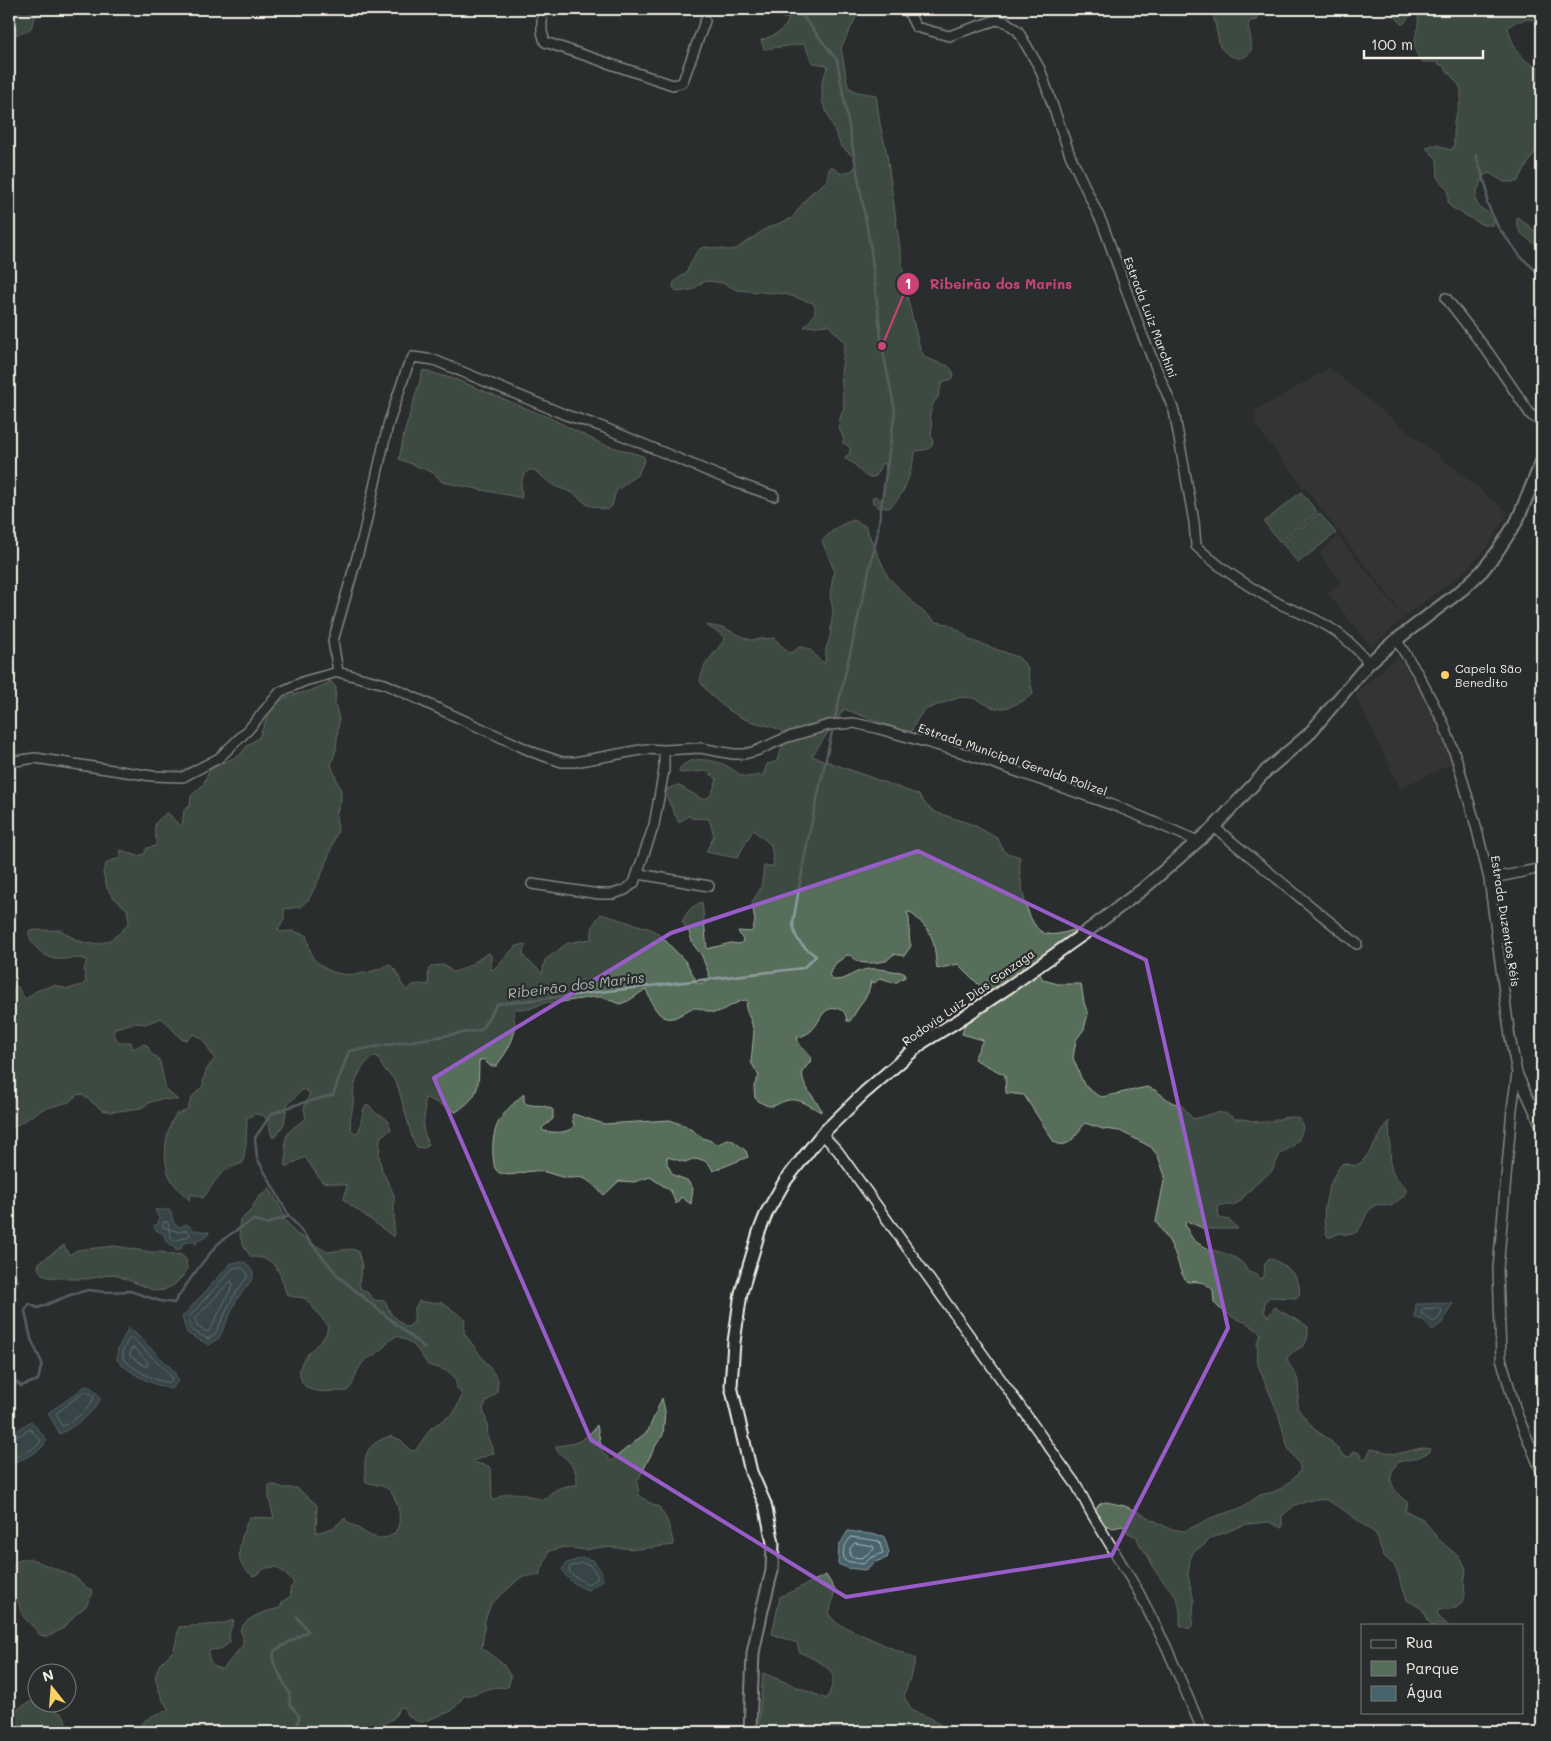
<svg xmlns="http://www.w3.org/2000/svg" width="1551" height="1741" viewBox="0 0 1551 1741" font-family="Mali,sans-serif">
	<rect width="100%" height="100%" fill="#2a2d2e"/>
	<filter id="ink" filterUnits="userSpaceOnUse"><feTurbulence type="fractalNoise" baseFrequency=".02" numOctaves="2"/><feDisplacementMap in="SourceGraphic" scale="10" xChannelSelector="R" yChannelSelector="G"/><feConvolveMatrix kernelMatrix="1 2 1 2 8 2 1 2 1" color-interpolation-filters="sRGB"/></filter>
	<g filter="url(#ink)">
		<path fill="#403e3d" d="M1329,368L1508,512L1489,545L1463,573L1405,616L1256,426L1255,411Z
			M1338,536L1404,618L1371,647L1328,593L1341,582L1319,553Z
			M1397,656L1423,693L1453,763L1400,788L1355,695Z"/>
		<path fill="#576e5a" stroke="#a6b0a1" d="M9,9H46L35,17L31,28L25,32L9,37Z
			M773,9H854L857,15L841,48L848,87L857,92L876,95L880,124L887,154L906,292L918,341L921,351L926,358L948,366L952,370L954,376L952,379L942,382L938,397L933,404L930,414L932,427L931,435L933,441L932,446L928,449L917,451L915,453C910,474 906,494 889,508L877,507L873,503L872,498L875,496L880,500L883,497C883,483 888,477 885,463L881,464L876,476C865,480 863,473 855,465C852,462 847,460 844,458L850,453V447L842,442L844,440L839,428L840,418L844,408L841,374L845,342L828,325L804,327C811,319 819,313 813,303L785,294L737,290L722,283L710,281L703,282L692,290L677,292L673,287L674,282L686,273L696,253L701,248L707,247L729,250L736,249L767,228L792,218L810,194L826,182L830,166L842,174L851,171L856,166L855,158L841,146L822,101V81L828,67L826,65L813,63L804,44L764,49L761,40C773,36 784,32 789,19C781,17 777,18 773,9Z
			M1212,9H1258V20L1250,21L1248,25C1249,32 1253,43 1251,50C1244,65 1227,56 1220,47Z
			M1390,9H1542V20C1529,20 1517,17 1508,28C1512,46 1523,65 1542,68V146L1535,152L1517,182H1504L1489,173L1484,175C1482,183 1474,192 1476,201C1479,213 1495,209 1493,225H1483L1451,207L1448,202V190L1438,179L1437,159L1426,148C1434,142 1441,146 1449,150L1454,148V122L1461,99V91L1459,85L1444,67L1436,62H1423C1404,44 1425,28 1416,10C1409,13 1408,20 1402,25Z
			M1517,217L1542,236V250C1532,239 1514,236 1517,217Z
			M423,370L457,380L550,418L602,444L643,456L645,460L638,474L616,491L612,506L607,510L588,505L573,493L554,486L534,470H529C519,478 521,487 522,498L442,482L434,473L399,459L404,434Z
			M1301,492L1317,512L1280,542L1264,522Z
			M1319,513L1336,533L1298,563L1282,543Z
			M854,520L865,526L888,577L916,606L936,622L948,624L960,631L970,640L1018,657L1027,666L1033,694L1023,701L1009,707L996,709L973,698L961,697L949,701L924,710L917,720L911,732L912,734L844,709L812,756L919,795L926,805L935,812L974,825L988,833L998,839L1004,852L1020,857C1018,875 1026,931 1047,934C1058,936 1068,931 1078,929L1058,946L1038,970L1043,980L1058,984H1081L1084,1003L1088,1014L1084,1029L1076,1040L1073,1058L1084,1085L1097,1095L1102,1097L1147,1087L1155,1090L1171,1102L1182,1106L1193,1119C1210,1115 1221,1107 1235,1119C1246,1118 1255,1123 1264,1122C1277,1122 1289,1112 1301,1120L1303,1128L1299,1139L1293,1146L1280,1154L1272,1171L1256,1184L1239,1202L1233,1205H1221L1218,1207L1219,1218L1230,1220L1238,1229H1205L1187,1221L1185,1224C1188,1230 1190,1237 1195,1241C1212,1255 1239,1250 1248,1272L1256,1274L1261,1279L1264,1276L1265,1263L1269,1258C1286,1264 1303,1277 1299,1296L1296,1298L1270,1297L1265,1301L1264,1312L1268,1317L1275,1307C1285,1316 1298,1318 1308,1327C1309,1354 1295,1344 1287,1359C1290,1368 1294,1371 1297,1378C1300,1386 1298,1399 1297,1408L1314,1429L1330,1440L1344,1456L1350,1457L1354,1451L1359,1453L1363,1460L1366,1458L1371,1449L1396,1454L1422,1448L1430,1449V1452L1416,1458L1398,1462C1395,1467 1391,1471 1391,1477C1390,1487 1400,1497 1408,1503L1405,1511L1423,1519L1438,1539L1460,1558L1465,1566L1466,1572L1464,1582L1465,1594L1462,1603L1456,1608L1440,1610L1437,1612L1439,1617L1448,1625H1431L1422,1609L1407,1600L1397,1571L1394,1565L1383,1555L1376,1534L1345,1511L1327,1500L1315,1499L1295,1505L1282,1516V1528L1269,1522L1247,1524L1211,1538L1204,1545L1194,1551L1190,1559L1188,1576L1194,1601L1192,1626L1189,1629L1180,1625C1182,1591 1169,1593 1154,1569C1152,1565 1151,1561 1149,1558C1144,1550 1139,1546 1137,1537L1128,1533L1123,1526L1113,1528L1104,1524L1098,1520L1096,1513L1097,1507L1101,1503L1107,1502L1125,1506L1138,1512L1170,1529L1185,1531L1213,1517L1242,1508L1260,1495L1273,1492L1282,1488L1295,1477L1300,1471V1465L1288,1448L1278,1413L1258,1365L1257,1343L1261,1333L1247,1323L1234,1318L1218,1307L1214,1302L1213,1290C1205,1282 1200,1281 1188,1282C1179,1274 1179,1261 1173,1249C1169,1239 1162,1231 1156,1222L1165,1176L1158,1156L1151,1147L1120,1131L1103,1129L1085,1123C1076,1134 1069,1151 1054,1142L1024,1095L1006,1093L1005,1075L974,1059L983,1040L962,1034L966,1021L982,1015L1013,988V980L988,994L958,964L937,969C933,937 935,934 910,912H907C908,915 909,917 909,920C910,929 908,936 911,946L904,956L894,954L886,961C878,962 865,965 857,961C853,958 852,955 847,955L835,964L829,975L833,980C848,980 848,975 860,971C872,966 888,971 901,972L905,974V977L895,983L881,978L874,983L871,981L868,993L850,1021H847C846,1015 845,1011 839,1009C821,1005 821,1022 812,1030C808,1034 802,1036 797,1038C800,1049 807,1049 811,1058L810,1062L802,1072C803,1088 814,1096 821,1109V1112C813,1108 804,1101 795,1100C776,1098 776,1116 755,1098L754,1086L759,1076L751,1062L754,1032L751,1021L746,1009L747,1001L745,1000C734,1002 727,1010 717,1012C709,1014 702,1007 694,1008C689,1008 685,1013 680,1015C660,1027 652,1004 646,989L628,1001L620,1004L601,997H593L555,1003L547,1002L529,1009H515C512,1016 516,1022 515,1029C513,1043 504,1056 496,1066H490L483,1059L479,1061C478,1090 480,1095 456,1112L427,1098L424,1099L425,1111L423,1129L428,1144L427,1147L423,1148L417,1147L413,1140L398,1087L392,1077L383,1068L378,1057L375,1056C364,1061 356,1077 354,1088C353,1094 354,1099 353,1104C352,1115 348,1121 352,1131L356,1133L359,1131L364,1108L368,1104C370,1106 371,1108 373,1110C382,1120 387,1112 391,1130L382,1135L380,1139L379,1156L382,1170L394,1195V1237L344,1200L347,1185L322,1182L305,1157L286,1167C285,1163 286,1160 286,1155C287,1151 285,1147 285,1143C285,1131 297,1125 306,1119L304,1108L310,1093L303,1089L287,1105L284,1124L275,1137H272L268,1121L263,1115L255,1114L247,1118L246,1144L243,1163C217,1171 218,1179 203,1198L191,1194L189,1200C183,1193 175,1187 171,1179C161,1161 165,1131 176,1114C192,1111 186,1105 194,1095C196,1092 200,1089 203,1086C203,1075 207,1067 215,1059C208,1050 206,1039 194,1034L187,1040L181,1039L162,1018L145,1024L134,1023L115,1028L113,1034L119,1042H131L133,1049L143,1044L147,1045L151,1054L157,1057L160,1062L166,1090L178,1100L160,1099L151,1102L141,1108L111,1112L102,1110L83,1095L78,1094L69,1102L43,1109L9,1130V1001L15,986L18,987L22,995L26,999L36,991L54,985L67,989L83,985L86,981L84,970L87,960C77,956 66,960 55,959C44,957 28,943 29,931C39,929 51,931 61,930C87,950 110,949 129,922L127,909L113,897L107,888L103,873L106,864L112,860L119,859L121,850L138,856L144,854L147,848L156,846C158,839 152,830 156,823C158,820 163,816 166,813L169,814L179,825L182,826L184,810L190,806L191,796L203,785L210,769L240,755L247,746L259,737L270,711L278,702L292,695L310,691L328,683L329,680L336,687L335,704L339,718L336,750L331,765L341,791V800L336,815L338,830L322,873L309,899L300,907L284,909V919L278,929L281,932L292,931L306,935C308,942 310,951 313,958C315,961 319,963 322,966C339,980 370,975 389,964L398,973L401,983L407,991C413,982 419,984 429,985C427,967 427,965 446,965C447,967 449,969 451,971C459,975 481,957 488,953L491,955V968L493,970L515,947L524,944L526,945C518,958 529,960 537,968C539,970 540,972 542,974L545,960L568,943L591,939L593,925L601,914L651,929L661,936L686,962L698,984L711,980L702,956L693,944L689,932L682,922C687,912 691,906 702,902L707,949L731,943L738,944L742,943L743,940L738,931L752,932L755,921L752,902L761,888L764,866H774L771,845L753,830L737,858L706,852L714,835L709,819L691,818L690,816H688L679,823L667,798V789L678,785L702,799L708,798L712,793L717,779L706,771L680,773L679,769C689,756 709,759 723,764C730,767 736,773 743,776C749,778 757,775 763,775L767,764L776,762L783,746V732C773,725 761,725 750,721C734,716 707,696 700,680L705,665L725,639C721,632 712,630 706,625L724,628L750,640L774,638L789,653L793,652L799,647C816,647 812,658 825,663L826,649L830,637L833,610L830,595L834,570L822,541C832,530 840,524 854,520Z
			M524,1094V1101L526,1104C537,1107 543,1103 553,1110V1119L542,1128L543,1131C554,1132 566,1135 574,1126L572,1117L573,1114L604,1124L670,1120L686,1126L703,1138L716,1143L719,1144L728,1139L732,1140L746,1151L748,1157L713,1171L710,1165L703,1160L693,1159L685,1162L667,1157V1164L673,1175L687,1180L693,1188L691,1204L681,1197L676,1204L671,1191L650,1177L634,1182L619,1181L604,1195C598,1190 591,1181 583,1178C579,1177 572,1178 568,1178C556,1177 546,1170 534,1171C522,1171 512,1178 500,1173C493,1170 494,1162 493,1156C491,1125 502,1113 524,1094Z
			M1389,1121L1391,1169L1395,1177L1406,1189V1194L1391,1206C1386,1205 1379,1203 1374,1206C1359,1216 1365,1241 1340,1233L1331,1237H1328C1318,1219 1329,1176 1343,1163C1348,1164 1354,1167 1359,1164C1367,1159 1383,1130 1389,1121Z
			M269,1187L281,1208L285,1220L295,1233L327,1252L351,1249L358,1251L362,1265L359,1283L360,1288L368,1293L374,1300L385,1301L391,1314L405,1326L408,1327L414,1322V1310L419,1301L431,1303L441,1302L465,1319L464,1333L498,1379L497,1393L486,1402L483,1409L487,1423L488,1438L494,1453L473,1461L475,1463L488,1466L491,1468L492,1496L493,1501C511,1487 523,1495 543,1500C553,1490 562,1485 577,1485C578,1468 569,1461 557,1451L556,1446C576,1444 585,1441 597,1425L602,1451L611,1461L648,1431L662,1398L665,1411L663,1435L656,1445L637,1482L639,1495L648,1502L659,1507L667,1520L674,1545L638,1549L601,1547L586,1550L564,1547L549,1551L539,1576L532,1575L520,1578L491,1604L485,1620L482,1648L503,1664L511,1677L508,1687C502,1689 497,1686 492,1688C482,1690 475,1695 464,1696L452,1711L422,1722L416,1721L407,1714L403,1707H400L394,1718L385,1723L382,1732H134C143,1719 155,1714 169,1710L162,1699L155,1678L159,1665L174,1650L179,1627L221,1624L234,1620L229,1634L230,1642L221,1649L210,1650C205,1659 214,1669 223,1669L243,1645V1636L240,1630C247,1616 266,1611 280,1608L283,1601L291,1596L290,1588L294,1584L291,1579L277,1567L265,1568L258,1574L253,1576C248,1572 242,1567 240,1561C237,1549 244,1527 250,1517L274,1518L269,1499V1485H275L284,1488H297L317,1505L316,1533L333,1528L345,1518L348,1523C358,1526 368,1538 380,1538C409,1539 401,1496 385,1487C380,1485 372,1484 366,1482C363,1456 364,1445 390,1436L401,1440L410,1450L415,1451L431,1428L454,1413L462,1396L461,1393L457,1389C456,1370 444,1370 428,1365C419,1351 413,1341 397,1336C389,1339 386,1346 379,1352C368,1360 366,1356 358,1370C354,1378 354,1385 347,1391C337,1391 312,1394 305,1386C303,1384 302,1382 301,1379C294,1361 315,1349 324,1337C327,1334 327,1330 328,1326L306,1299C300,1296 293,1298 287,1295C279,1273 279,1257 251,1257C242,1244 237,1235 240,1219C252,1213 251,1208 258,1198C262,1194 267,1192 269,1187Z
			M64,1245L69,1255L77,1250L115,1246L150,1252H162L173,1255L180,1254L186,1259L187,1269L185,1274L174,1285L164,1290L156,1291L113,1274L87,1279H72L48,1277L42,1274L38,1268L39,1263Z
			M9,1274L16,1276L19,1280L15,1287L9,1293Z
			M23,1559H31L75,1577L87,1588L92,1590L93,1593L86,1606L74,1616L65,1627L48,1637L40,1635C35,1627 28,1623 23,1616C17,1606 23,1604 11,1595L9,1597V1561L14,1563Z
			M826,1575L835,1590L829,1615L838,1624L916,1659L904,1696L912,1711L931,1718L950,1732H760L759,1722L763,1673L827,1699C829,1693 834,1683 833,1676C831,1667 808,1655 800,1653L797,1643L772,1634L780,1597Z
			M37,1701L38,1704H47L64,1716L66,1721L64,1726L56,1732H9V1714L30,1702Z"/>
		<path fill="#47636c" stroke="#8c9c9e" d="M155,1210H170L174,1224L180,1227L187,1224L193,1230L209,1232L208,1235L197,1241L196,1244L191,1241L182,1244L181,1249L176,1251L173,1246L166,1242L164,1234L156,1230L154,1226L158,1224L159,1218Z
			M245,1262L253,1272V1278L237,1299L219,1338L209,1345L187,1333L182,1317L231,1263Z
			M1453,1303L1442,1323L1432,1330L1423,1320L1415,1318L1416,1304Z
			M129,1327L174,1371L178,1381L171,1389C151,1384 132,1375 117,1360L118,1349Z
			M85,1386C93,1387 97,1391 100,1400C91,1415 76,1425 60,1434L48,1413L74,1395Z
			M31,1421L47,1440C41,1454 22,1458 9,1465V1436Z
			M848,1531L884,1536L889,1552L887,1558L875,1562L865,1570L848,1568L838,1564L839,1546Z
			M582,1558L593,1560L602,1573L603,1580L588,1590C577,1586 567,1580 562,1569L567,1563Z"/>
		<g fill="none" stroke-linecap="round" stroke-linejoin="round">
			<path stroke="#afb8b6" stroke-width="1" d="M164,1222H168L169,1229L179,1232L186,1230L190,1233L189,1236L175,1241L171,1238L169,1229L163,1227Z
				M242,1268L247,1273L248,1276L233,1297L215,1334L208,1339L192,1330L188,1318L233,1268Z
				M231,1281L233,1285L210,1330L207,1332L197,1326L195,1319Z
				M1440,1308L1442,1311L1438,1319L1433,1322L1421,1313L1423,1309Z
				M132,1338L170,1374L172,1380L171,1382C155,1383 134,1369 123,1359V1350L129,1339Z
				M134,1348L148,1362L147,1366H145L130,1356L131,1349Z
				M86,1391L94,1396C94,1405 71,1424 62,1426L56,1414Z
				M9,1440L13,1439L30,1429L41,1441C35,1451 19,1455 9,1459
				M851,1537L879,1541L883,1553L872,1557L863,1564L845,1561C841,1552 845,1544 851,1537Z
				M855,1543L873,1546L874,1549L862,1558L851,1557L850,1555V1549Z
				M582,1563L590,1565L597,1575V1579L588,1584L574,1576L569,1571L570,1567Z"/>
			<path stroke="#8c9c9e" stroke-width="2.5" d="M797,9L837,60L871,250L882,346L895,411L877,536L835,718
				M1476,155L1487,189V203L1498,227L1521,257L1534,269L1542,279
				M425,1348L339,1277L289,1216L257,1158L255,1138L271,1114L295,1105L333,1095L349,1051L481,1030L497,1004L803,968L816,956C802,946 794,940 793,922L808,839L832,732
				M9,1376L21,1386L38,1380L42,1363L31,1339L25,1311L29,1304L38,1308L70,1295L88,1290L105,1292L130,1291L160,1301L174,1303C187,1283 202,1262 218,1244C228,1234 242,1227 254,1220L266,1224L289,1216
				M292,1732L297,1727L299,1716L290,1704L289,1693L273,1661L274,1651L308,1631L297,1617"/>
			<g stroke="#f4f1e8" stroke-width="12">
				<path id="minor" d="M542,9V32L545,42L673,85L681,83L683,81L705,21
					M907,9L916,27L949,36L996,20L1006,22L1018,31L1040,69L1070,155L1103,225L1142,334L1174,411L1194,522L1196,546C1220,569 1249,587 1278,603C1290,609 1304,614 1316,620C1337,630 1355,646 1369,663
					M1446,298L1488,352L1531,415L1542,423
					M1396,639L1418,674L1443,722L1457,760L1476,826L1489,879L1510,1037L1517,1073L1542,1128
					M338,672L333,641L363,536L388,425L407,368L413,357L434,360L566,415L600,426L734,482L774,496
					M9,762L35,758L152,776L183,777L219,758L248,730L280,692L305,681L338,672L385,684L535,753L562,762H575L646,749L664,750L700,748L733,754H744L756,751L785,738L802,733L829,725L854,723L876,728L964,753L1118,807L1198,841
					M1214,827L1357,944
					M639,874L709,886
					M1489,879L1542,868
					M532,884L599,894H613L625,890L634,883L654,825L664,770V750
					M1517,1073L1512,1109L1498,1269L1501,1358L1517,1414L1542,1473
					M822,1134L838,1151L1077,1486L1090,1511L1138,1591L1166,1646L1203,1732"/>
			</g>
			<g stroke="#f4f1e8" stroke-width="15">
				<path id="major" d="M750,1732L753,1653L762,1610L772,1571L773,1543L765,1504L751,1472L731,1386L734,1342L741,1293L759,1232L767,1212L785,1181L822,1134L864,1093L923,1042L956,1022L1009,987L1082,935L1143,889L1214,827L1266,771L1308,735L1369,663L1391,644L1463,589L1482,571L1497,552L1517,521L1542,461"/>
			</g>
			<use href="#minor" stroke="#2a2d2e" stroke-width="9"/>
			<use href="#major" stroke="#2a2d2e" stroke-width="11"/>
		</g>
	</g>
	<path d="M0 0H1551V1741H0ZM918,851L1146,960L1228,1328L1112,1555L846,1597L591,1440L434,1078L671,933Z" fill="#2a2d2e" fill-opacity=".55" fill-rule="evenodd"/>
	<path fill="none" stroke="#995dc9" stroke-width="4" stroke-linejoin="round" d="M918,851L1146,960L1228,1328L1112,1555L846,1597L591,1440L434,1078L671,933Z"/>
	<circle fill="#ffd166" stroke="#2a2d2e" stroke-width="2" cx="1445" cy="675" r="5"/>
	<g text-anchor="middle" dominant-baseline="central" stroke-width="4.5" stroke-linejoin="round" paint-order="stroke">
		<g font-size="12" fill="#f4f1e8" stroke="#2a2d2e">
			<text transform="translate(1151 317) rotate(69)">Estrada Luiz Marchini</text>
			<text transform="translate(1013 759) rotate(19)">Estrada Municipal Geraldo Polizel</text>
			<text transform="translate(1506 921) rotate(81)">Estrada Duzentos Réis</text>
			<text transform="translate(968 997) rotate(-35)">Rodovia Luiz Dias Gonzaga</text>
		</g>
		<g font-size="12" fill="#f4f1e8" stroke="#2a2d2e" text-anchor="start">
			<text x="1455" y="668">Capela São<tspan x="1455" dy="14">Benedito</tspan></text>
		</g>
		<g font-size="14" font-style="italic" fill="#afb8b6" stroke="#2a2d2e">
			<text transform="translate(576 985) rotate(-7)">Ribeirão dos Marins</text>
		</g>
	</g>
	<path fill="none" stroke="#cc4377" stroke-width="2" d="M882 346L908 284"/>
	<g fill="#cc4377" stroke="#2a2d2e" stroke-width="2">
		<circle cx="882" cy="346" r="5"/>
		<circle cx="908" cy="284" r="12"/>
	</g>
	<g font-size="15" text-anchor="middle" font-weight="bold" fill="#fff">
		<text x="908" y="289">1</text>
	</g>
	<g font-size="14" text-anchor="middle" font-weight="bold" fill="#cc4377" stroke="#2a2d2e" stroke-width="4.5" stroke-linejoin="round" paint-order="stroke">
		<text x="1001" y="289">Ribeirão dos Marins</text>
	</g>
	<rect width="1551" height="1741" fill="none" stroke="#2a2d2e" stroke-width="30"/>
	<rect x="15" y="15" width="1521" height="1711" fill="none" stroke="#f4f1e8" stroke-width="2" filter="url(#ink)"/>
	<rect x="1361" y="1624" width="162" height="90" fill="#2a2d2e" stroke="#7b7b78"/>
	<rect x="1371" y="1640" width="25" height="8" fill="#2a2d2e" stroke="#7b7b78"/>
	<text x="1406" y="1648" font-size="15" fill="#f4f1e8">Rua</text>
	<rect x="1371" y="1661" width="25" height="15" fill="#576e5a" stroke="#7b7b78"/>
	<text x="1406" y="1674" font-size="15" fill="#f4f1e8">Parque</text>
	<rect x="1371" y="1686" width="25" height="15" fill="#47636c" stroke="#7b7b78"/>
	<text x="1406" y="1698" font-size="15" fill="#f4f1e8">Água</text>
	<g transform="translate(52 1688) rotate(343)"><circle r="24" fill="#2a2d2e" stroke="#7b7b78"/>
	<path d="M0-4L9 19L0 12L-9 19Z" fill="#ffd166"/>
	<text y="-8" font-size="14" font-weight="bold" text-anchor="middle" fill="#f4f1e8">N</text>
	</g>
	<path d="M1364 50v8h119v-8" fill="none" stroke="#f4f1e8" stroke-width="2.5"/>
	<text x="1371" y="50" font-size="15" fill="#f4f1e8" stroke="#2a2d2e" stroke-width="4" paint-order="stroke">100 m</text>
</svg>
